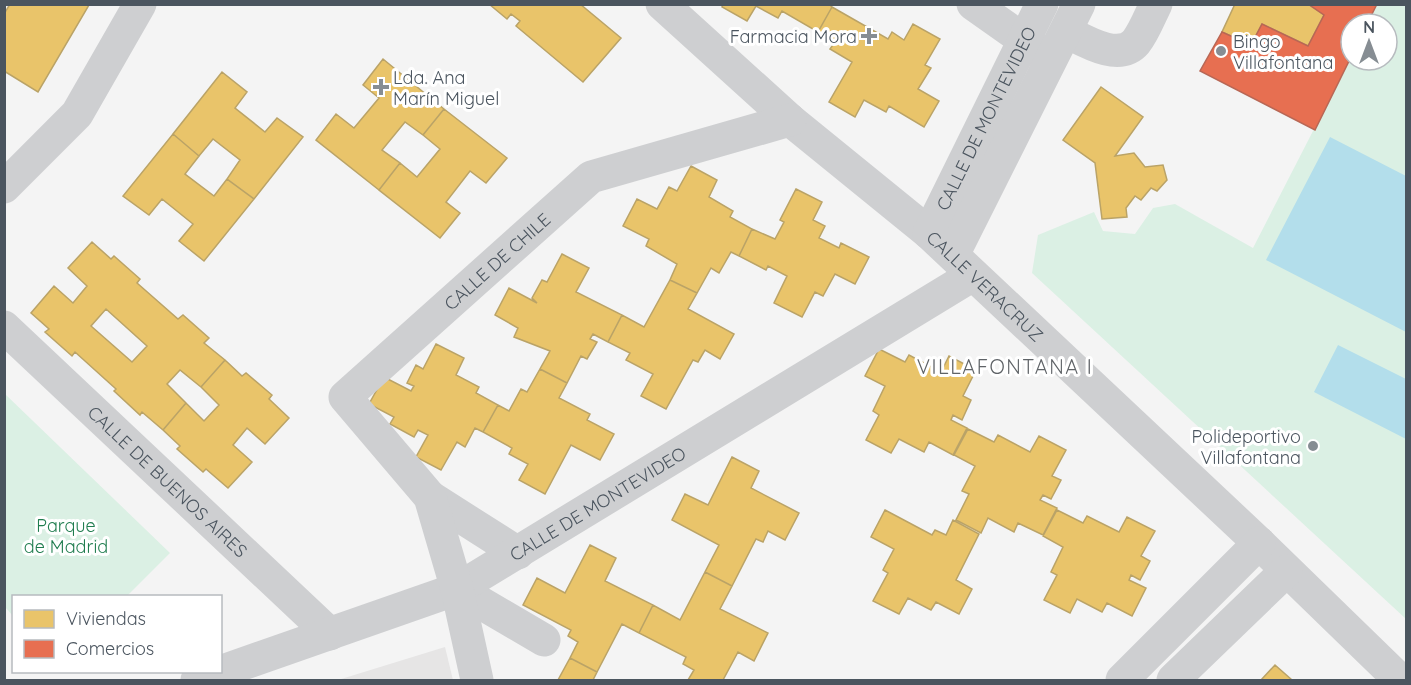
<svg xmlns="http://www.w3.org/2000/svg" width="1411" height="685" viewBox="0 0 1411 685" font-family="Quicksand,sans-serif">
	<rect width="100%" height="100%" fill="#f4f4f4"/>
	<path fill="#e6e5e5" d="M445,647L453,680H338Z"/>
	<path fill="#dbf0e4" d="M1377,5H1406V619L1032,273L1038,235L1094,212L1103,231L1135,234L1153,208L1175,204L1253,248L1351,57V60H1387V24H1367Z
		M5,394L170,553L127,596H14L13,616L5,607Z"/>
	<path fill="#b3deeb" d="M1330,137L1406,176V332L1266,260Z
		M1338,345L1406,379V439L1314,392Z"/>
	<path fill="#e9c46a" stroke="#baa367" stroke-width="1.5" fill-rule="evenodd" d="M10,4L89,5L38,92L4,71V14Z
		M489,4H580L621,38L583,82L516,26L520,21L511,14L507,19Z
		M723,4H829L832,7L818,32L782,11L778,18L756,6L747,21L722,7Z
		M1235,4H1308L1324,15L1308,46L1262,24L1251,45L1222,32Z
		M832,7L888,39L892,32L904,40L913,24L940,39L925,65L931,68L918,89L939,101L924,127L889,106L886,112L864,100L855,117L829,102L852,62L830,49L835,42L818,32Z
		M383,59L444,109L423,135L405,122L382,150L400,163L379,190L316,140L336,114L354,128L379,98L363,85Z
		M222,72L247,92L235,108L265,132L277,118L303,137L254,199L227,179L240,160L213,139L199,156L173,134Z
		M1101,87L1143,117L1115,156L1134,153L1145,167L1163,165L1167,180L1157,191L1151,188L1141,200L1135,196L1126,208L1127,217L1102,219L1095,163L1063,140Z
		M444,109L507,158L486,183L470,171L446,202L460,213L440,238L379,190L400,163L417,177L440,149L423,135Z
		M173,134L199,156L185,174L214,196L227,179L254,199L204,261L179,241L193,224L162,199L149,215L123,196Z
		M691,166L717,180L709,197L733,211L730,217L752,229L739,256L731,252L719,273L711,268L697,293L670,280L677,264L646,246L649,239L623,226L637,199L657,209L669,187L677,191Z
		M796,189L822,202L813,220L825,226L819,238L839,248L841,243L869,257L855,284L835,274L823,296L815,292L802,317L774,303L787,276L768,266L766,270L739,256L752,229L775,239L784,222L780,220Z
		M92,242L111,259L114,256L140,279L137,283L178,319L183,315L209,338L204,343L225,360L201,387L180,370L167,384L186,403L163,430L142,412L140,415L114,391L116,389L75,352L72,356L45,332L49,329L31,313L54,286L73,303L87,286L68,268ZM106,309L147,346L132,362L91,326Z
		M562,254L589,268L576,292L622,315L608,342L593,334L590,339L597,342L587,359L581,356L567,383L540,369L550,351L514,337L518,328L495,315L509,288L537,303L532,298L542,280L547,282Z
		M670,280L697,293L688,309L734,334L720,359L705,350L698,362L693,360L666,409L641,396L653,374L626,360L630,353L608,342L622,315L644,327Z
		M436,344L464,358L456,375L479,387L476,393L498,405L483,432L475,428L465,447L457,442L441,470L416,457L428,435L418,430L414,437L390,424L394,417L369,404L384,377L411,391L414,386L407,383L416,365L423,369Z
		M879,349L905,362L909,355L941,372L949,356L976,370L963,396L971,400L962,420L953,415L951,420L967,428L953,455L929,442L924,452L899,439L891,453L866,440L879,415L873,411L885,386L865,376Z
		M225,360L242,376L246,373L272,395L269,399L289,418L265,444L247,428L233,445L252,462L228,488L206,469L203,472L177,449L180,446L163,430L186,403L204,421L219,405L201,387Z
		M540,369L567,383L559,398L590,414L587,420L614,434L600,460L571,445L545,494L519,480L528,464L509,454L512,448L483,432L498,405L509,411L521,389L527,392Z
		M968,429L994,442L998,435L1030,452L1039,436L1066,450L1052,476L1061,480L1051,499L1043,495L1040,500L1057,508L1043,535L1018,523L1014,532L988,518L981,533L956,520L969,494L962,491L975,466L954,455Z
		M732,457L759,471L751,488L799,513L785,540L768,531L763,542L756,539L732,586L705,572L719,545L672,520L685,494L708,505Z
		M885,510L932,535L935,530L946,535L953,520L979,534L956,580L972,589L959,614L936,602L931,610L908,598L899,614L873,601L888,573L883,570L894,549L871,537Z
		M1057,510L1083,523L1087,516L1119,532L1127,517L1155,531L1141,556L1150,561L1140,580L1131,575L1129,580L1146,588L1132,616L1107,603L1102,612L1077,599L1070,613L1044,600L1057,575L1051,572L1063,547L1043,536Z
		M590,545L616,558L605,581L653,605L639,633L622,624L597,672L570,658L578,642L568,636L571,630L523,605L537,578L565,593Z
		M705,572L732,586L720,609L768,633L754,661L738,652L723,680H688L694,670L683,664L686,657L639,633L653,605L680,620Z
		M570,658L597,672L593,680H558Z
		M1275,665L1292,680H1261Z"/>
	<path fill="#e76f51" stroke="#b86755" stroke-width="1.5" d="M1308,4H1377L1367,24H1351V57L1315,130L1200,71L1222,32L1251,45L1262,24L1308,46L1324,15Z"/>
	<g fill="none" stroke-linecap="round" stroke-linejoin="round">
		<g stroke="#cecfd1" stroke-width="33">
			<path id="s1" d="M662,4L790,120L929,233L1259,543L1400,680"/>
			<path d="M973,4L1041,52"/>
			<path d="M1067,32C1085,41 1119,62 1136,42C1144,32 1150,16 1156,4"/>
			<path d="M4,187L77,114L140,4"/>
			<path id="s2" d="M929,233L1042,4"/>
			<path d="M953,255L1079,4"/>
			<path id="s3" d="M4,327L330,634"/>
			<path d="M430,497L518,553"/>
			<path d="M457,589L544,640"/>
			<path id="s4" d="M197,680L457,589L973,275"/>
			<path id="s5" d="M477,680L457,589L430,497L345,397L591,177L790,120"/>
			<path d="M1122,680L1259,543"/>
			<path d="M1173,680L1286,571"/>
		</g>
	</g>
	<g fill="#868d93" stroke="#fff" stroke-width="2">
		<path d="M866 27h6v6h6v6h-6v6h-6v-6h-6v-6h6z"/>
		<circle cx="1221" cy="51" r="6"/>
		<path d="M378 78h6v6h6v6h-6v6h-6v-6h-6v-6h6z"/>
		<circle cx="1313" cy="446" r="6"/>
	</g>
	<g text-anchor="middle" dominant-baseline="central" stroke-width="6" stroke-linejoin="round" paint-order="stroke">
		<g font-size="18" fill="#4b555f" stroke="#fff" text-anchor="end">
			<text x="857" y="36">Farmacia Mora</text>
			<text x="1233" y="41" text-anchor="start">Bingo<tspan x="1233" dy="21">Villafontana</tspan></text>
			<text x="393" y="77" text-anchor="start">Lda. Ana<tspan x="393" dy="21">Marín Miguel</tspan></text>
			<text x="1301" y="436">Polideportivo<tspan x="1301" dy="21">Villafontana</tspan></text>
		</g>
		<g font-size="18" fill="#4b555f" stroke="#fff">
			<text stroke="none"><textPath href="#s2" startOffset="128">CALLE DE MONTEVIDEO</textPath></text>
			<text stroke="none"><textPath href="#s5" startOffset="524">CALLE DE CHILE</textPath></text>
			<text stroke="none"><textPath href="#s1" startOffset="429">CALLE VERACRUZ</textPath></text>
			<text stroke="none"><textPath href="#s3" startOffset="225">CALLE DE BUENOS AIRES</textPath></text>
			<text stroke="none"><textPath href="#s4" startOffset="440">CALLE DE MONTEVIDEO</textPath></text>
		</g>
		<g font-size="18" fill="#207d4f" stroke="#fff">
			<text x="66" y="525">Parque<tspan x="66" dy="21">de Madrid</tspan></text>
		</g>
		<g font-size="20" letter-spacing="1.5" fill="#5f6367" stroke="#fff">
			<text x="1005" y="366">VILLAFONTANA I</text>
		</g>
	</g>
	<rect width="1411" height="685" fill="none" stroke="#4b555f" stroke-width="12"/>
	<rect x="12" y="595" width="210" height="78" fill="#ffffff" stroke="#b7bbbf" stroke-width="1.5"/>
	<rect x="24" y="610" width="30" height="18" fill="#e9c46a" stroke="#b7bbbf" stroke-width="1.5"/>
	<text x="66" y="625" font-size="18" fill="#4b555f">Viviendas</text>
	<rect x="24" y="640" width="30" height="18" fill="#e76f51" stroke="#b7bbbf" stroke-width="1.5"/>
	<text x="66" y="655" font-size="18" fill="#4b555f">Comercios</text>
	<g transform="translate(1369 42)"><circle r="28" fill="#ffffff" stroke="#b7bbbf" stroke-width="1.5"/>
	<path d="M0-4.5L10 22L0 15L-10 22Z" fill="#868d93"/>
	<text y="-9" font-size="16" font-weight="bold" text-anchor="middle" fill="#4b555f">N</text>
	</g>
</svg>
